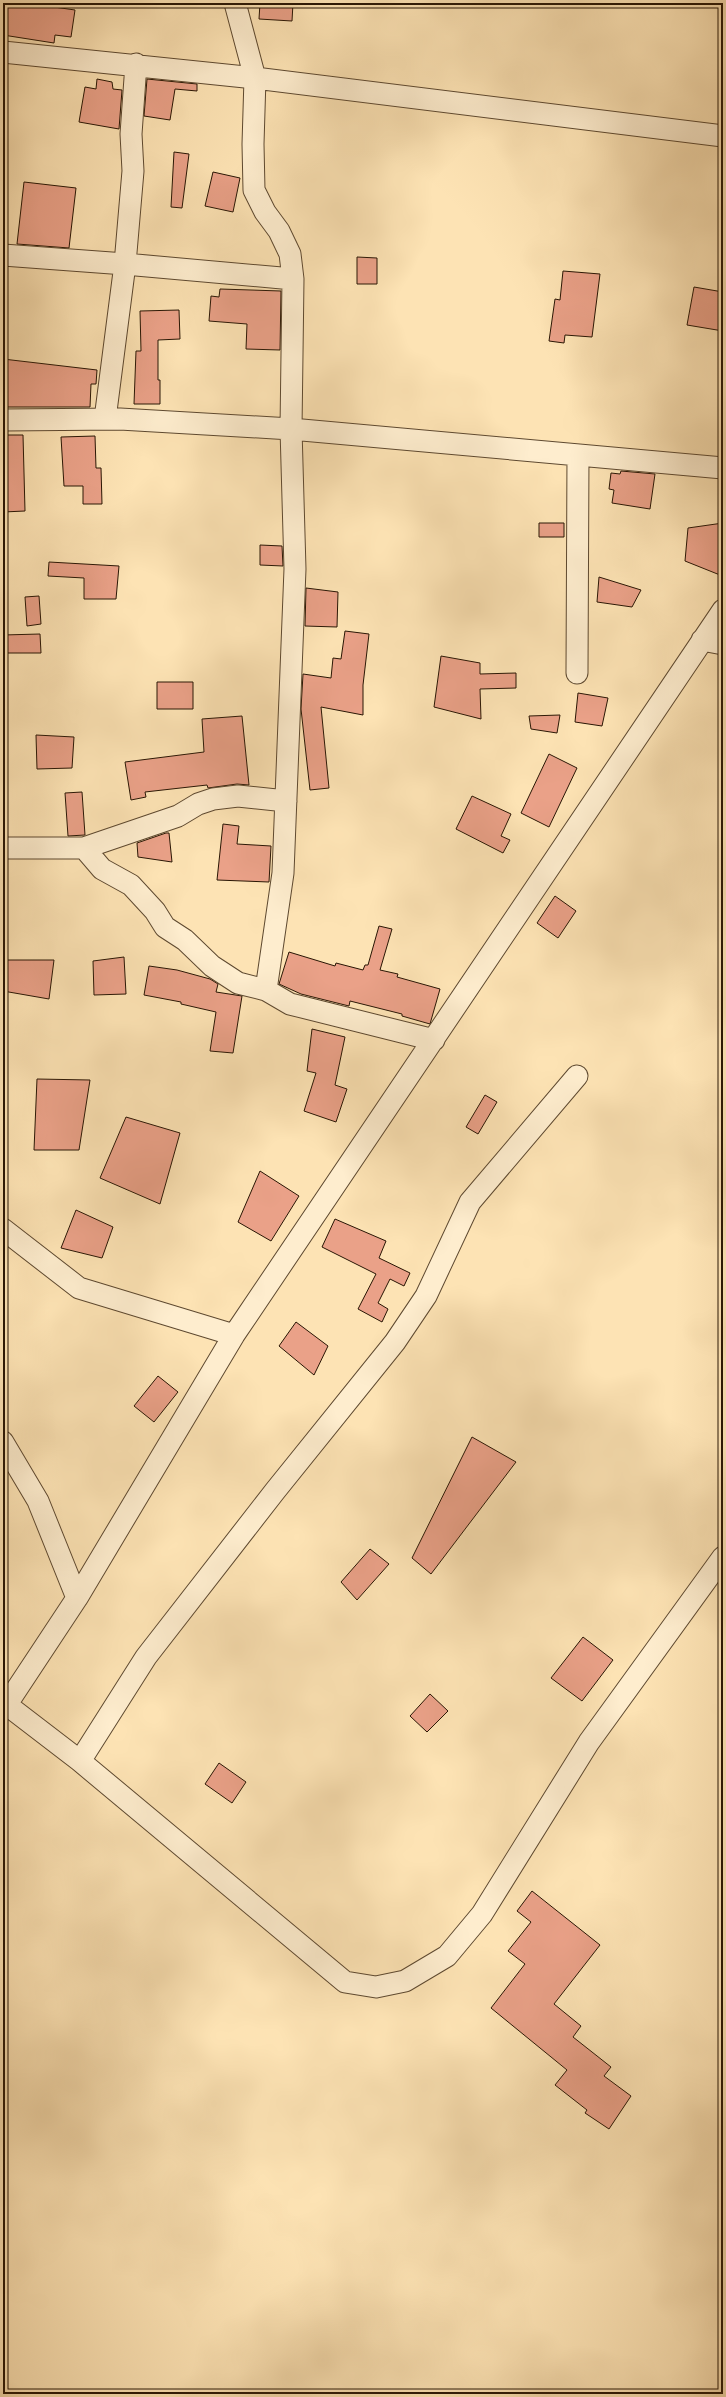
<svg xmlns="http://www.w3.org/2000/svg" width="726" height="2397" viewBox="0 0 726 2397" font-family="'IM FELL Great Primer',serif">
	<rect width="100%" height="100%" fill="#fde3b4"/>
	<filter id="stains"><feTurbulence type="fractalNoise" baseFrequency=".005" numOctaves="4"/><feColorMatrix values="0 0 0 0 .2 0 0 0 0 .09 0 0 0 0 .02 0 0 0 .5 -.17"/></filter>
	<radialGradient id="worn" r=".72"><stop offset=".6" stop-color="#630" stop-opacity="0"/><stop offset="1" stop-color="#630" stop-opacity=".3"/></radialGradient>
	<path fill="#eaa188" stroke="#291604" d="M3,3H26L75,10L71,37L55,35L54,43L3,35Z
		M260,3H293L292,21L259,19Z
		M97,79L112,82L113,89L122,90L119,129L79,122L85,87L96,89Z
		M147,79L197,84V91L175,89L170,120L144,116Z
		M174,152L189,154L182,208L171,207Z
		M213,172L240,178L233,212L205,206Z
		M24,182L76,188L69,248L17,244Z
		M357,257L377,258V284H357Z
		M563,271L600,274L592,337L565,335L564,343L549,341L555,299L560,300Z
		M694,287L723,292V331L687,325Z
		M220,289L281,291L280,350L246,349L247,324L209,321L211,296L219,297Z
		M179,310L180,339L158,340V380H160V404H134L136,351H141L140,311Z
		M3,359L97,370L96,384H91L90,407H3Z
		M3,435H23L25,511L3,512Z
		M95,436L96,468H101L102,504H83V486H64L61,437Z
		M621,471L655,474L650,509L612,503L614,490L609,489L611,473L620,474Z
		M539,523H564V537H539Z
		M723,523V560L720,575L685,561L688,528Z
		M260,545L282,546L283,566L260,565Z
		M49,562L119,566L116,599H84V578L48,576Z
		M599,577L641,590L632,607L597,602Z
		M306,588L338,592L337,627L305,626Z
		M39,596L41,624L27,626L25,597Z
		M345,631L369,634L363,685V715L321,707L329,788L310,790L301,709L303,674L331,678L333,658L341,659Z
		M40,634L41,653H4L3,635Z
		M441,656L480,663V674L516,673V688L480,689L481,719L434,707Z
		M157,682H193V709H157Z
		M578,693L608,698L602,726L575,722Z
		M560,715L557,733L531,729L529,716Z
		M242,716L249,785L237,784L208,788L207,785L145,792L146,797L131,800L125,762L204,752L202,719Z
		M36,735L74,737L72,768L37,769Z
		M549,754L577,768L549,827L521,813Z
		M82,792L85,835L68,836L65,793Z
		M472,796L511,814L501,836L510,840L503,853L456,829Z
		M223,824L239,826L237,844L271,846L269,882L217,880Z
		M166,833H169L172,862L138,857L137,843Z
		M555,896L576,911L558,938L537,923Z
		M379,926L392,929L380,970L398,974L397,977L440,989L430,1024L402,1016V1014L350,1001L349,1006L301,994L279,984L289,952L335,966L336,963L363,970L365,965H368Z
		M124,957L126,994L94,995L93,961Z
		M3,960H54L49,999L3,991Z
		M149,966L177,970L210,979L218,984L216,992L242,996L233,1053L210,1051L216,1012L181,1004V1002L144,995Z
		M312,1029L345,1037L335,1085L347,1089L336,1122L304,1111L316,1073L307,1071Z
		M37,1079L90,1080L79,1150H34Z
		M485,1095L497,1102L478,1134L466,1127Z
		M126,1117L180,1133L160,1204L100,1178Z
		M260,1171L299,1196L271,1241L238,1222Z
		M76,1210L113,1227L102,1258L61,1248Z
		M335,1219L386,1241L379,1258L410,1273L404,1286L390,1279L378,1303L388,1309L382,1322L358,1309L376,1274L322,1247Z
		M296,1322L328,1346L314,1375L279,1346Z
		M158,1376L178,1392L154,1422L134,1406Z
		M472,1437L516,1462L431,1574L412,1558Z
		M370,1549L389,1564L357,1600L341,1582Z
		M583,1637L613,1660L582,1701L551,1678Z
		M430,1694L448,1711L427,1732L410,1716Z
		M219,1763L246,1782L232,1803L205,1784Z
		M532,1891L600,1945L554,2004L581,2026L573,2037L611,2067L604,2076L631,2096L609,2129L585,2113L587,2110L555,2085L567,2070L491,2008L525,1964L508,1951L531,1922L517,1911Z"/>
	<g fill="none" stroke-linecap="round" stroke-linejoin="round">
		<g stroke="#5e4930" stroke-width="23">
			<path id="street" d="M235,3L255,78L253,144L254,190L265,212L279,231L290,254L293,279
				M3,52L255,78L723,136
				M136,64L131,134L133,171L125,264L293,279L291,429L295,569L283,873L266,990L290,1004L434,1040
				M3,255L125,264L105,419
				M3,420L120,419L291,429L723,468
				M702,640L723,644
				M577,673L578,455
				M3,848H84L178,816L198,804L213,799L238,796L286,801
				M84,848L102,869L131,885L155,911L165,927L185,940L212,966L238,983L266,990
				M3,1229L79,1288L234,1335
				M3,1442L38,1501L77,1598
				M7,1705L80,1761L345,1982L376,1987L405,1981L447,1956L482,1914L589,1742L723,1557
				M3,1710L77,1598L234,1335L723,610
				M80,1761L146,1657L275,1491L395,1342L426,1296L470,1202L577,1076"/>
		</g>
		<use href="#street" stroke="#feedce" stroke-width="21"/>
	</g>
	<rect width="726" height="2397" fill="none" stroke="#fde3b4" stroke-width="16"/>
	<rect x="4" y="4" width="718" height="2389" fill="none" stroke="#291604" stroke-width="2"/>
	<rect x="8" y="8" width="710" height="2381" fill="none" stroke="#291604"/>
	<rect width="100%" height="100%" filter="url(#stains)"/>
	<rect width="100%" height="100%" fill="url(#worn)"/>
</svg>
